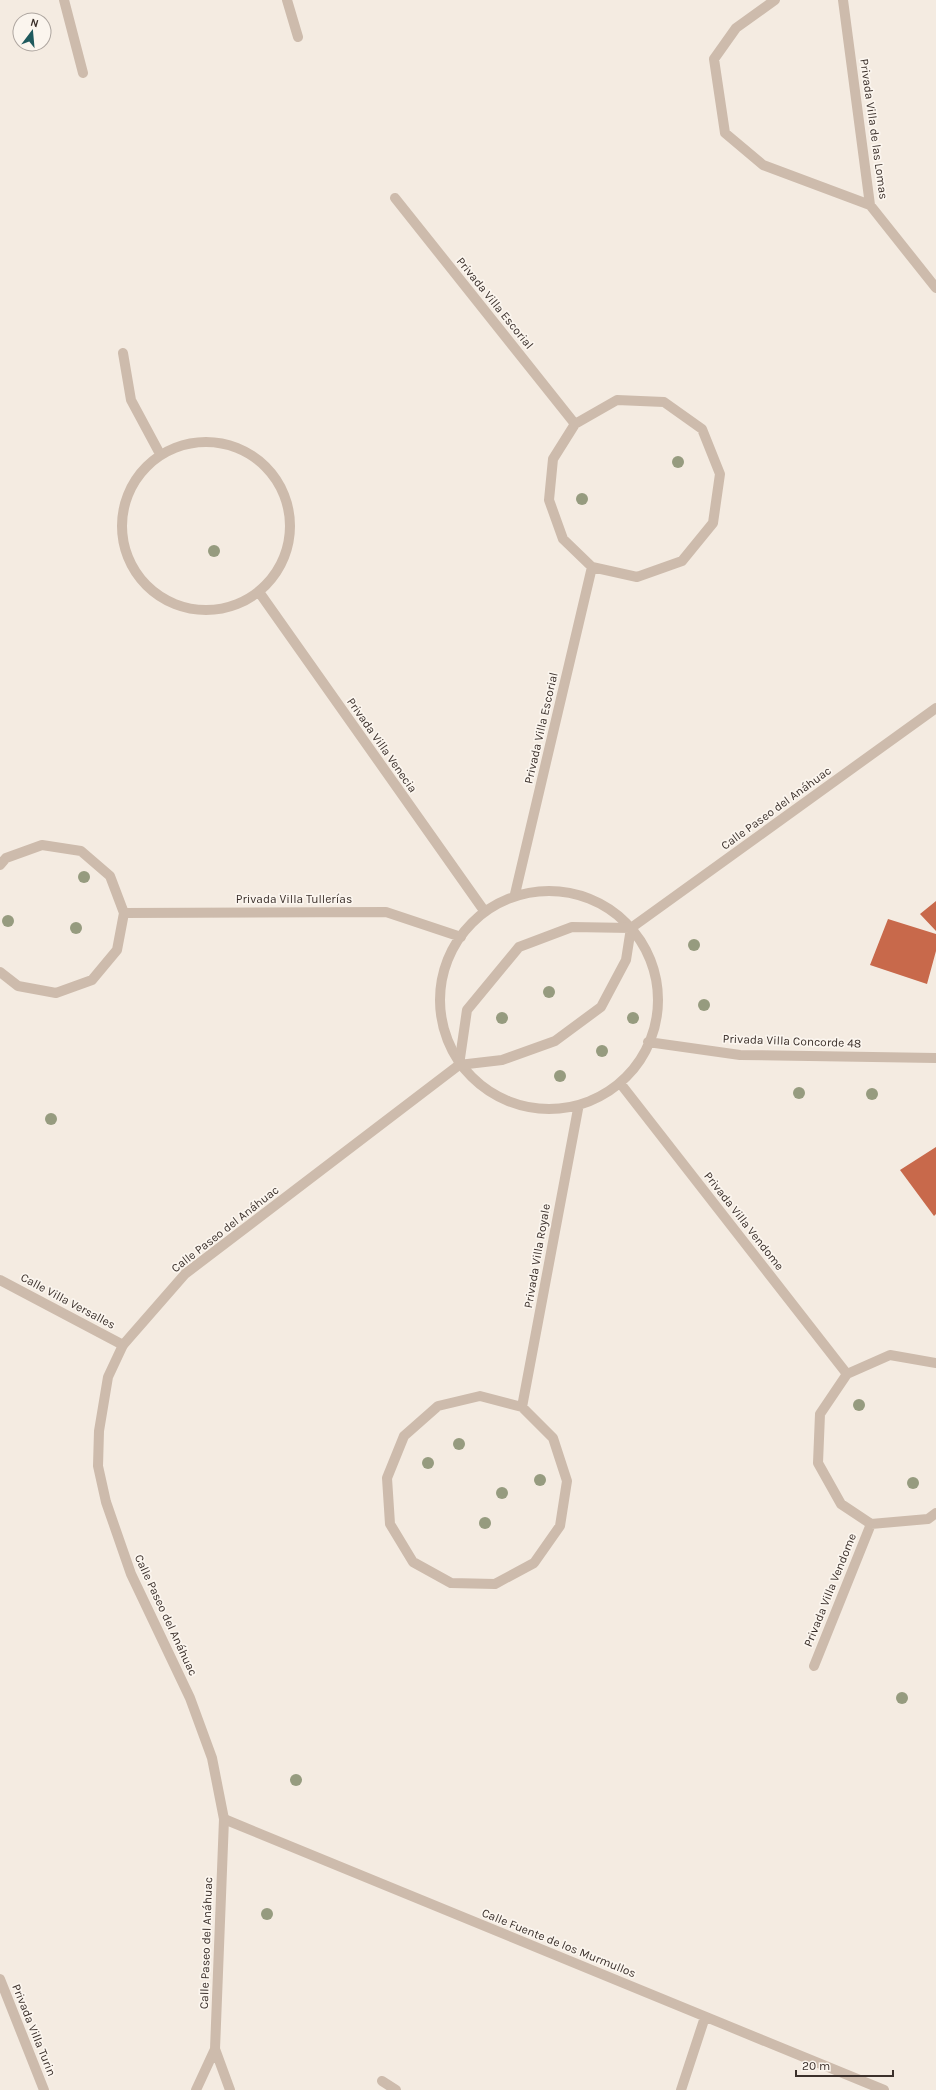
<svg xmlns="http://www.w3.org/2000/svg" width="936" height="2090" viewBox="0 0 936 2090" font-family="Karla,sans-serif">
	<rect width="100%" height="100%" fill="#f4ebe1"/>
	<path fill="#c8694b" d="M936,901V931L920,914Z
		M888,919L936,934V951L927,984L870,965Z
		M936,1147V1214L934,1216L900,1170Z"/>
	<g fill="none" stroke-linecap="round" stroke-linejoin="round">
		<path stroke="#cdbbac" stroke-width="10" d="M64,0L83,73
			M287,0L298,37
			M775,0L736,28L714,59L725,133L763,165L870,205
			M843,0L870,205L936,288
			M395,198L575,424
			M123,353L131,400L160,454
			M617,400L664,402L702,429L720,474L713,523L682,561L637,577L592,567L563,539L549,500L553,459L575,424Z
			M122 526a84 84 0 1 1 168 0a84 84 0 1 1-168 0Z
			M259,592L485,912
			M0,865L6,858L42,845L81,851L110,876L124,913L117,950L92,980L56,993L18,986L0,972
			M440 1000a109 109 0 1 1 218 0a109 109 0 1 1-218 0Z
			M515,894L592,567
			M124,913L386,912L461,937
			M648,1042L740,1055L936,1058
			M620,1083L847,1374
			M0,1280L123,1345
			M936,1363L890,1355L847,1374L820,1414L818,1463L841,1504L871,1524L928,1519L936,1513
			M480,1396L522,1407L553,1438L567,1481L560,1526L534,1563L495,1584L451,1583L413,1562L390,1524L387,1478L404,1436L438,1406Z
			M522,1407L578,1109
			M814,1666L871,1524
			M224,1819L884,2090
			M0,1979L44,2090
			M382,2081L396,2090
			M681,2090L705,2017"/>
		<path stroke="#cdbbac" stroke-width="10" d="M459,1065L467,1010L519,947L572,927L631,928L936,708
			M196,2090L215,2049
			M230,2090L215,2049L224,1819L212,1758L190,1698L131,1574L106,1502L98,1466L99,1431L108,1377L123,1345L185,1274L459,1065L502,1060L555,1041L601,1007L626,960L631,928"/>
	</g>
	<g fill="#969b7f">
		<circle cx="678" cy="462" r="6"/>
		<circle cx="582" cy="499" r="6"/>
		<circle cx="214" cy="551" r="6"/>
		<circle cx="84" cy="877" r="6"/>
		<circle cx="8" cy="921" r="6"/>
		<circle cx="76" cy="928" r="6"/>
		<circle cx="694" cy="945" r="6"/>
		<circle cx="549" cy="992" r="6"/>
		<circle cx="704" cy="1005" r="6"/>
		<circle cx="502" cy="1018" r="6"/>
		<circle cx="633" cy="1018" r="6"/>
		<circle cx="602" cy="1051" r="6"/>
		<circle cx="560" cy="1076" r="6"/>
		<circle cx="799" cy="1093" r="6"/>
		<circle cx="872" cy="1094" r="6"/>
		<circle cx="51" cy="1119" r="6"/>
		<circle cx="859" cy="1405" r="6"/>
		<circle cx="459" cy="1444" r="6"/>
		<circle cx="428" cy="1463" r="6"/>
		<circle cx="540" cy="1480" r="6"/>
		<circle cx="913" cy="1483" r="6"/>
		<circle cx="502" cy="1493" r="6"/>
		<circle cx="485" cy="1523" r="6"/>
		<circle cx="902" cy="1698" r="6"/>
		<circle cx="296" cy="1780" r="6"/>
		<circle cx="267" cy="1914" r="6"/>
	</g>
	<g text-anchor="middle" dominant-baseline="central" stroke-width="3.5" stroke-linejoin="round" paint-order="stroke">
		<g font-size="12" fill="#3b302b" stroke="#fbf5ee">
			<text transform="translate(874 129) rotate(82)">Privada Villa de las Lomas</text>
			<text transform="translate(495 303) rotate(51)">Privada Villa Escorial</text>
			<text transform="translate(541 728) rotate(-77)">Privada Villa Escorial</text>
			<text transform="translate(382 745) rotate(55)">Privada Villa Venecia</text>
			<text transform="translate(776 808) rotate(-36)">Calle Paseo del Anáhuac</text>
			<text x="294" y="899">Privada Villa Tullerías</text>
			<text transform="translate(792 1041) rotate(2)">Privada Villa Concorde 48</text>
			<text transform="translate(744 1221) rotate(52)">Privada Villa Vendome</text>
			<text transform="translate(225 1229) rotate(-38)">Calle Paseo del Anáhuac</text>
			<text transform="translate(537 1256) rotate(-80)">Privada Villa Royale</text>
			<text transform="translate(68 1301) rotate(28)">Calle Villa Versalles</text>
			<text transform="translate(830 1590) rotate(-68)">Privada Villa Vendome</text>
			<text transform="translate(166 1615) rotate(65)">Calle Paseo del Anáhuac</text>
			<text transform="translate(206 1943) rotate(-88)">Calle Paseo del Anáhuac</text>
			<text transform="translate(559 1943) rotate(22)">Calle Fuente de los Murmullos</text>
			<text transform="translate(34 2030) rotate(68)">Privada Villa Turin</text>
		</g>
	</g>
	<g transform="translate(32 32) rotate(16)"><circle r="19" fill="#fbf5ee" stroke="#aea6a0"/>
	<path d="M0-3L7 15L0 10L-7 15Z" fill="#1f5a5e"/>
	<text y="-6" font-size="11" font-weight="bold" text-anchor="middle" fill="#3b302b">N</text>
	</g>
	<path d="M796 2070v6h97v-6" fill="none" stroke="#3b302b" stroke-width="2"/>
	<text x="802" y="2070" font-size="12" fill="#3b302b" stroke="#fbf5ee" stroke-width="3" paint-order="stroke">20 m</text>
</svg>
